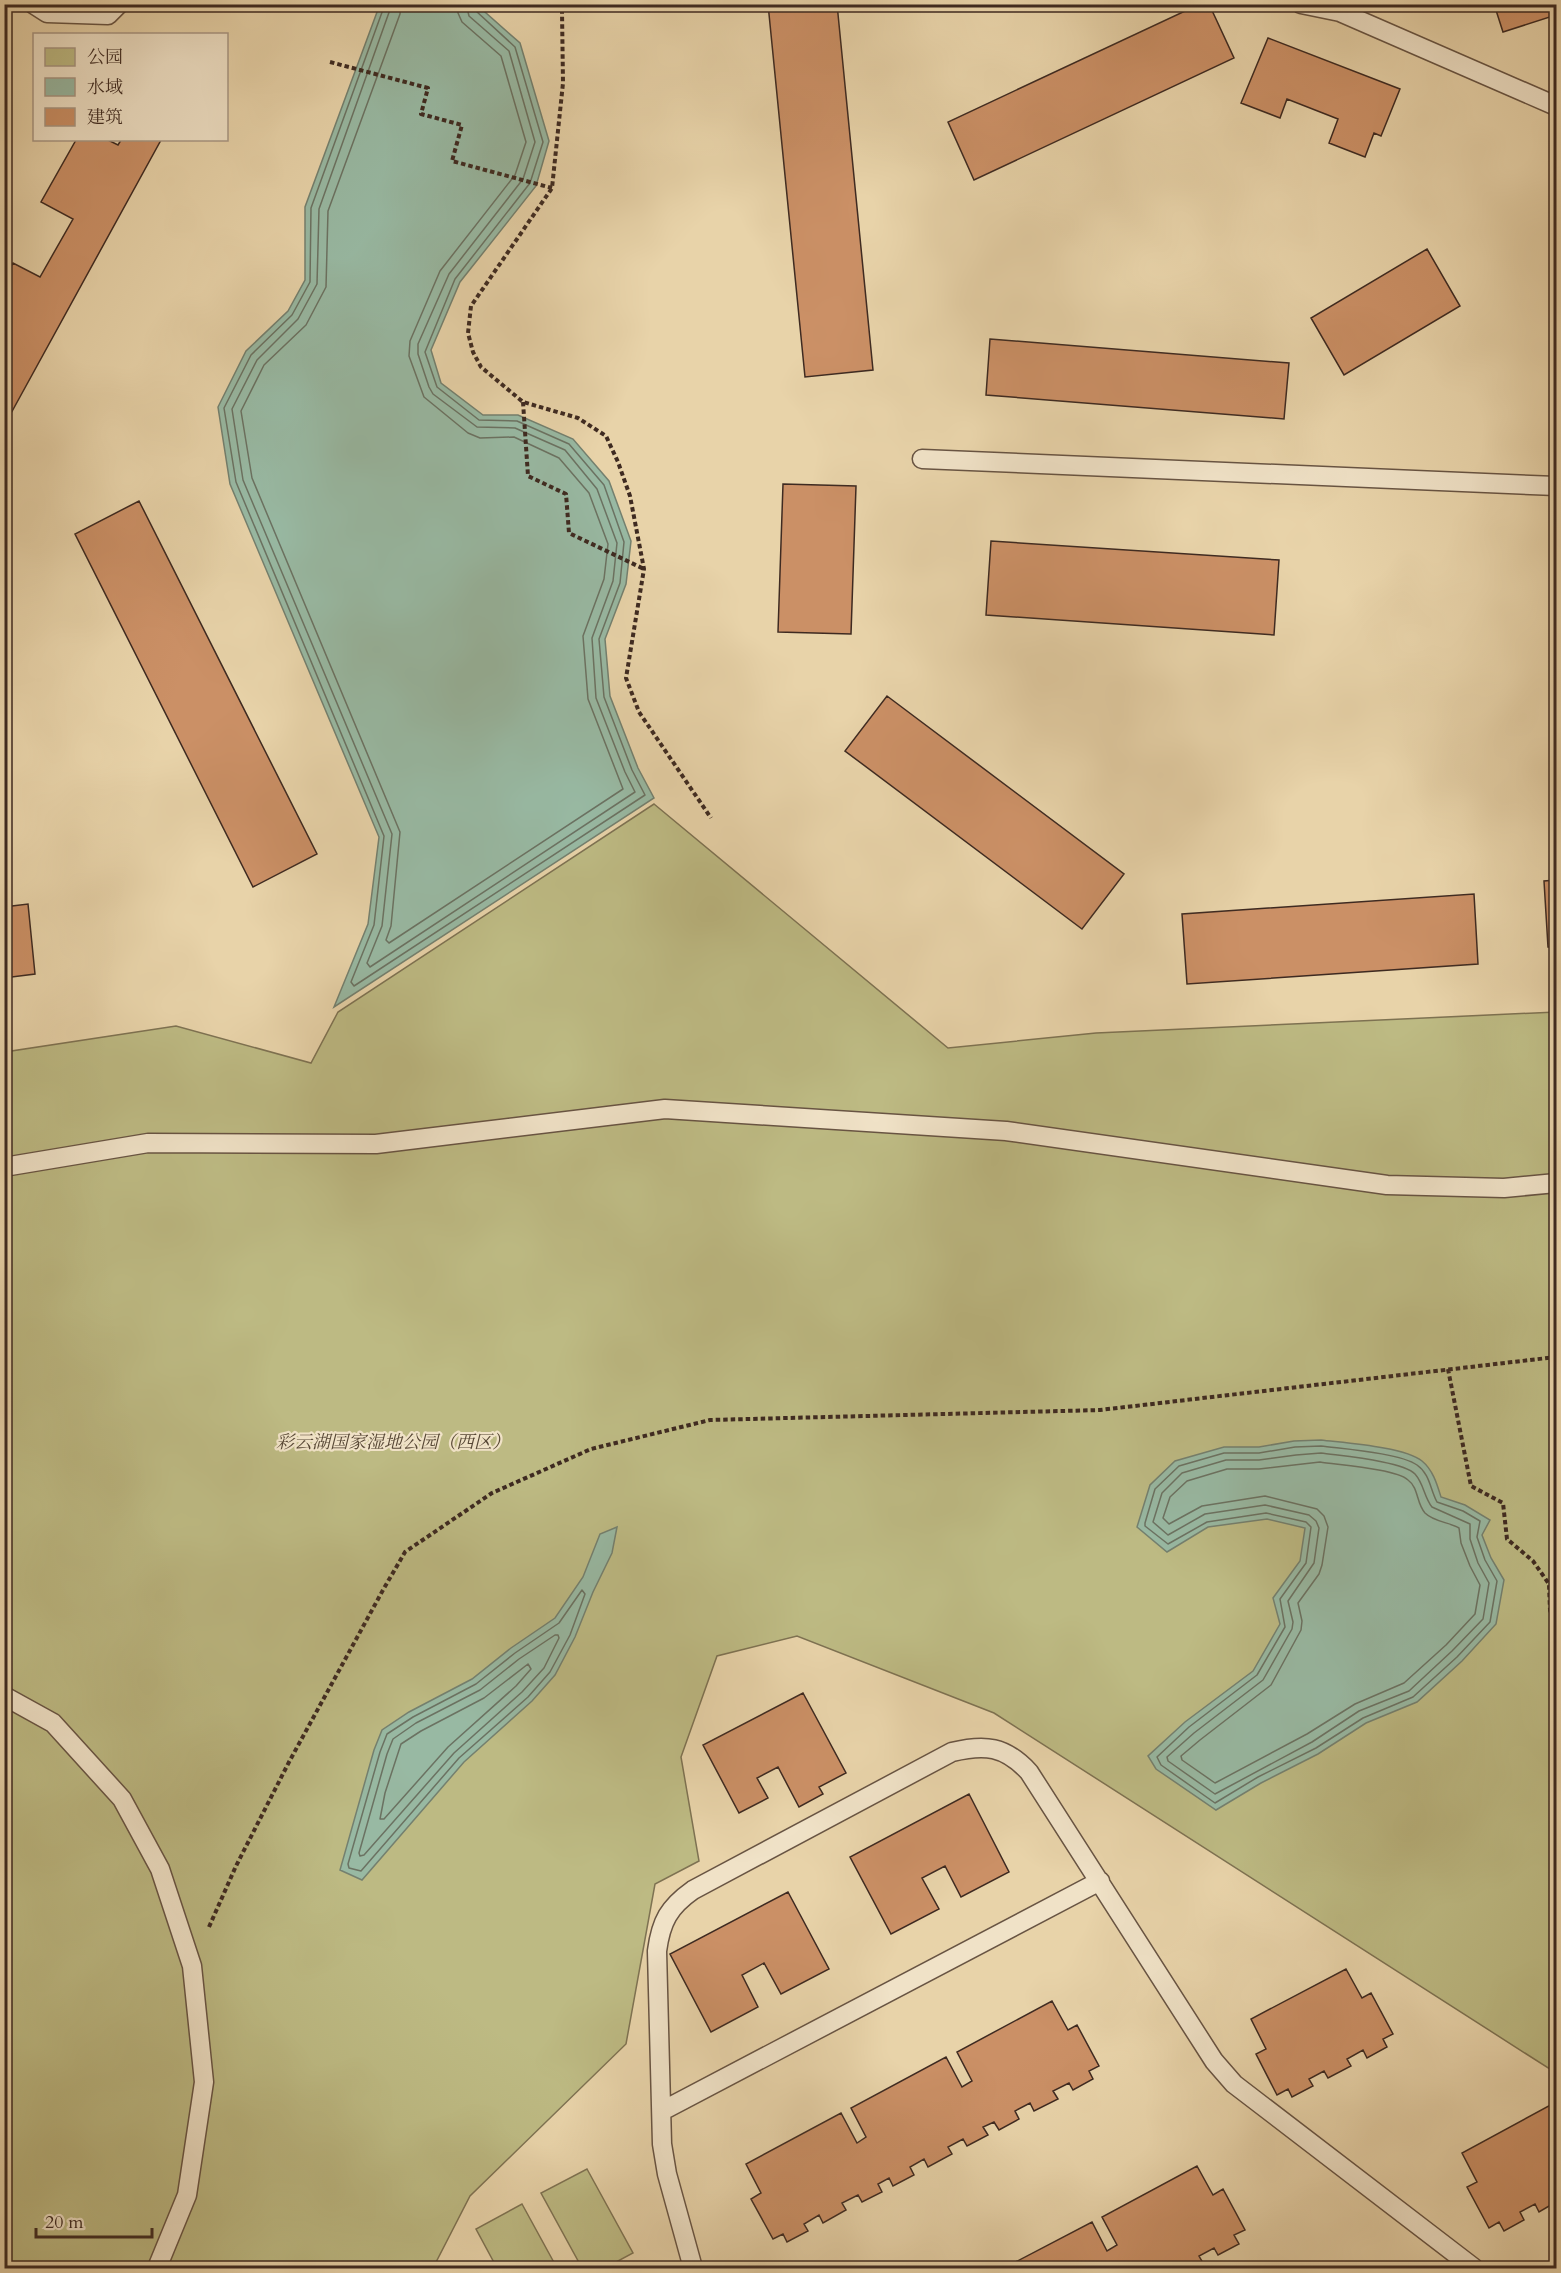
<svg xmlns="http://www.w3.org/2000/svg" width="1561" height="2273" viewBox="0 0 1561 2273" font-family="Cardo,'Noto Serif SC',serif">
	<rect width="100%" height="100%" fill="#e8d3a9"/>
	<filter id="stains"><feTurbulence type="fractalNoise" baseFrequency=".00333" numOctaves="4"/><feColorMatrix values="0 0 0 0 .2 0 0 0 0 .09 0 0 0 0 .02 0 0 0 .5 -.17"/></filter>
	<radialGradient id="worn" r=".72"><stop offset=".6" stop-color="#630" stop-opacity="0"/><stop offset="1" stop-color="#630" stop-opacity=".3"/></radialGradient>
	<path fill="#bdba83" stroke="#7e7252" stroke-width="1.5" d="M654,804L948,1048L1096,1033L1556,1012V2073L994,1713L797,1636L717,1656L681,1757L699,1861L655,1884L626,2044L470,2196L433,2268H5V1052L176,1026L311,1063L338,1012Z
		M587,2169L633,2253L605,2268H582L541,2193Z
		M522,2204L557,2268H497L476,2229Z"/>
	<path fill="#98b9a3" stroke="#74806f" stroke-width="1.5" d="M380,4L477,5L520,43L549,141L536,186L460,282L431,350L441,383L483,415H518L573,439L609,481L631,541L626,584L605,639L610,696L638,768L654,798L334,1007L368,924L379,837L230,484L218,407L246,351L288,311L305,280V207Z
		M1321,1440C1345,1443 1405,1447 1422,1461C1433,1470 1437,1484 1441,1497L1465,1505L1490,1520L1482,1535L1491,1558L1504,1580L1496,1624L1462,1661L1417,1702L1366,1723L1318,1754L1261,1783L1216,1810L1156,1769L1148,1756L1185,1722L1253,1671L1280,1624L1273,1598L1300,1561L1305,1528L1267,1519L1208,1527L1167,1552L1137,1527L1150,1485L1175,1461L1224,1447H1259L1294,1441Z
		M617,1527L612,1553L593,1592L575,1637L555,1675L532,1701L464,1762L362,1880L340,1870L374,1750L382,1730L409,1712L472,1679L511,1648L555,1618L583,1577L600,1534Z"/>
	<g fill="none" stroke-linecap="round" stroke-linejoin="round">
		<path stroke="#6b7262" stroke-width="1.5" d="M385,4L311,208L310,282L292,315L251,355L224,408L236,482L384,836L374,925L351,982L354,986L645,795L632,770L604,697L599,639L620,583L624,542L604,485L569,444L517,421L479,420L437,387L425,352L455,279L530,183L543,142L515,47L476,11L473,4
			M392,4L319,209L317,284L298,319L257,360L232,409L243,480L392,834L382,926L367,963L370,967L635,792L625,772L596,698L592,638L613,581L617,543L597,489L565,450L515,428L477,427L433,394L429,387L418,354V344L449,274L523,179L535,142L509,51L469,16L466,4
			M401,4L400,14L328,211L326,287L306,325L264,365L241,411L252,478L400,832L391,926L386,940L389,943L623,789L588,699L583,636L604,579L608,544L589,493L559,458L514,437L480,438L468,433L424,397L409,356L410,341L440,271L515,175L526,142L501,56L462,22L458,13L457,4
			M1321,1446C1343,1449 1400,1453 1417,1465C1430,1474 1430,1489 1437,1502L1463,1511L1480,1521L1477,1537L1485,1560L1497,1581L1490,1622L1457,1657L1413,1697L1363,1718L1316,1748L1258,1777L1215,1803L1161,1765L1157,1757L1189,1727L1257,1675L1285,1627L1280,1599L1306,1563L1311,1527L1306,1522L1266,1513L1207,1522L1168,1544L1145,1526V1523L1155,1489L1179,1466L1224,1453H1259L1295,1447Z
			M1321,1453C1341,1456 1403,1461 1415,1474C1424,1484 1424,1497 1432,1507L1470,1524V1539L1478,1563L1489,1583L1483,1619L1452,1651L1409,1691L1359,1711L1312,1742L1215,1794L1168,1761L1167,1757L1194,1733L1263,1680L1292,1629L1293,1622L1288,1601L1314,1563L1319,1528L1316,1521L1309,1515L1265,1505L1205,1514L1168,1535L1153,1522L1162,1493L1182,1473L1226,1460H1259L1296,1455Z
			M1320,1462C1338,1465 1396,1469 1408,1480C1419,1488 1416,1503 1425,1513C1434,1522 1449,1522 1459,1528L1461,1543L1470,1566L1480,1585L1475,1614L1446,1645L1404,1683L1355,1704L1307,1734L1215,1783L1182,1760L1181,1756L1200,1740L1271,1685L1301,1630L1302,1621L1298,1603L1319,1574L1322,1565L1328,1527L1324,1516L1317,1509L1265,1496L1202,1506L1169,1524L1163,1518L1170,1497L1187,1481L1227,1469H1259Z
			M582,1590L585,1594L570,1635L550,1672L528,1697L459,1758L361,1871L349,1868L348,1864L380,1752L387,1734L413,1717L476,1684L515,1653L559,1623Z
			M555,1635H558L559,1638L544,1668L522,1692L454,1753L364,1855L360,1856L359,1853L387,1754L393,1739L416,1723L480,1690L519,1659Z
			M528,1664L531,1669L516,1686L448,1747L384,1819H380L385,1793L401,1744L421,1731L484,1698Z"/>
	</g>
	<path fill="#cb9066" stroke="#3e2a21" stroke-width="1.5" d="M768,4H837L873,370L805,377Z
		M1200,4H1209L1234,58L974,180L948,122Z
		M1494,4H1556V15L1503,32Z
		M1268,38L1400,89L1381,136L1374,133L1365,157L1329,143L1338,119L1287,99L1280,118L1241,103Z
		M76,140H108L118,145L121,140H161L4,426V278L13,263L40,277L73,219L41,202Z
		M1427,249L1460,306L1344,375L1311,318Z
		M990,339L1289,363L1284,419L986,395Z
		M783,484L856,486L851,634L778,632Z
		M139,501L317,854L253,887L75,534Z
		M991,541L1279,560L1274,635L986,615Z
		M887,696L1124,874L1082,929L845,751Z
		M1556,880V947H1548L1544,881Z
		M1474,894L1478,964L1187,984L1182,914Z
		M28,904L35,974L4,978V907Z
		M803,1693L846,1773L819,1787L823,1794L799,1807L778,1767L757,1778L768,1798L739,1813L703,1745Z
		M969,1794L1009,1872L961,1897L945,1866L922,1878L939,1909L891,1934L850,1857Z
		M788,1892L829,1969L781,1994L764,1963L742,1975L758,2007L711,2032L670,1954Z
		M1346,1969L1362,1998L1371,1993L1393,2034L1383,2039L1387,2047L1367,2058L1363,2050L1347,2059L1351,2066L1328,2078L1324,2071L1309,2079L1313,2086L1292,2097L1288,2089L1277,2095L1256,2054L1266,2049L1251,2019Z
		M1052,2001L1068,2030L1077,2025L1099,2066L1089,2071L1093,2079L1073,2090L1069,2083L1053,2091L1058,2099L1034,2111L1030,2103L1015,2111L1019,2119L999,2130L994,2122L983,2127L988,2135L967,2146L963,2139L948,2147L952,2154L928,2167L924,2159L910,2167L914,2175L893,2186L889,2178L878,2184L882,2192L862,2202L858,2195L842,2203L846,2210L823,2223L819,2215L804,2224L808,2231L787,2242L783,2234L773,2239L751,2199L761,2193L746,2164L841,2113L857,2143L866,2137L851,2108L946,2057L962,2087L972,2081L957,2052Z
		M1556,2102V2202L1539,2212L1535,2204L1520,2212L1524,2220L1504,2231L1499,2222L1489,2228L1467,2187L1477,2182L1462,2153Z
		M1197,2166L1213,2195L1223,2189L1245,2230L1234,2235L1239,2244L1218,2255L1214,2248L1199,2256L1203,2263L1192,2268H1004L1092,2222L1107,2251L1117,2245L1102,2217Z"/>
	<g fill="none" stroke-linecap="round" stroke-linejoin="round">
		<g stroke="#685443" stroke-width="21">
			<path id="service" d="M33,4L47,13L108,15L119,4
				M1301,4L1340,12L1556,106
				M922,459L1556,486
				M4,1167L148,1143L376,1144L665,1109L1006,1131L1387,1185L1504,1188L1556,1183
				M4,1696L53,1723L122,1799L160,1869L192,1966L204,2082L187,2195L157,2268
				M662,2111L1100,1881
				M693,2268L667,2174L662,2144L657,1951C661,1921 669,1907 693,1890L952,1752C985,1744 1005,1746 1029,1772L1214,2061L1234,2084L1474,2268"/>
		</g>
		<path stroke="#3e2a21" stroke-width="4" stroke-dasharray="4.5 3" stroke-linecap="butt" d="M556,4L562,11L563,83L552,188L471,306L468,333L473,352L481,367L523,402L578,418L606,436L618,462L630,496L644,569L626,678L639,712L711,818
			M330,62L428,88L421,114L462,125L452,161L552,188
			M523,402L528,476L566,494L569,533L644,569
			M1448,1369L1471,1486L1503,1503L1507,1539L1533,1561L1549,1584L1550,1610L1556,1637
			M209,1927L236,1866L289,1762L383,1590L405,1552L492,1493L591,1449L710,1420L1100,1410L1556,1357"/>
		<use href="#service" stroke="#f0e2c7" stroke-width="18"/>
	</g>
	<g text-anchor="middle" dominant-baseline="central" stroke-width="4.5" stroke-linejoin="round" paint-order="stroke">
		<g font-size="18" font-style="italic" fill="#574735" stroke="#f0e2c7">
			<text x="393" y="1442">彩云湖国家湿地公园（西区）</text>
		</g>
	</g>
	<rect width="1561" height="2273" fill="none" stroke="#e8d3a9" stroke-width="24"/>
	<rect x="6" y="6" width="1549" height="2261" fill="none" stroke="#3e2a21" stroke-width="3"/>
	<rect x="12" y="12" width="1537" height="2249" fill="none" stroke="#3e2a21" stroke-width="1.5"/>
	<rect x="33" y="33" width="195" height="108" fill="#f0e2c7" stroke="#a99885" stroke-width="1.5"/>
	<rect x="45" y="48" width="30" height="18" fill="#bdba83" stroke="#a99885" stroke-width="1.5"/>
	<text x="87" y="63" font-size="18" fill="#3e2a21">公园</text>
	<rect x="45" y="78" width="30" height="18" fill="#98b9a3" stroke="#a99885" stroke-width="1.5"/>
	<text x="87" y="93" font-size="18" fill="#3e2a21">水域</text>
	<rect x="45" y="108" width="30" height="18" fill="#cb9066" stroke="#a99885" stroke-width="1.5"/>
	<text x="87" y="123" font-size="18" fill="#3e2a21">建筑</text>
	<path d="M36 2228v9h116v-9" fill="none" stroke="#3e2a21" stroke-width="3"/>
	<text x="45" y="2228" font-size="18" fill="#3e2a21" stroke="#f0e2c7" stroke-width="4.5" paint-order="stroke">20 m</text>
	<rect width="100%" height="100%" filter="url(#stains)"/>
	<rect width="100%" height="100%" fill="url(#worn)"/>
</svg>
